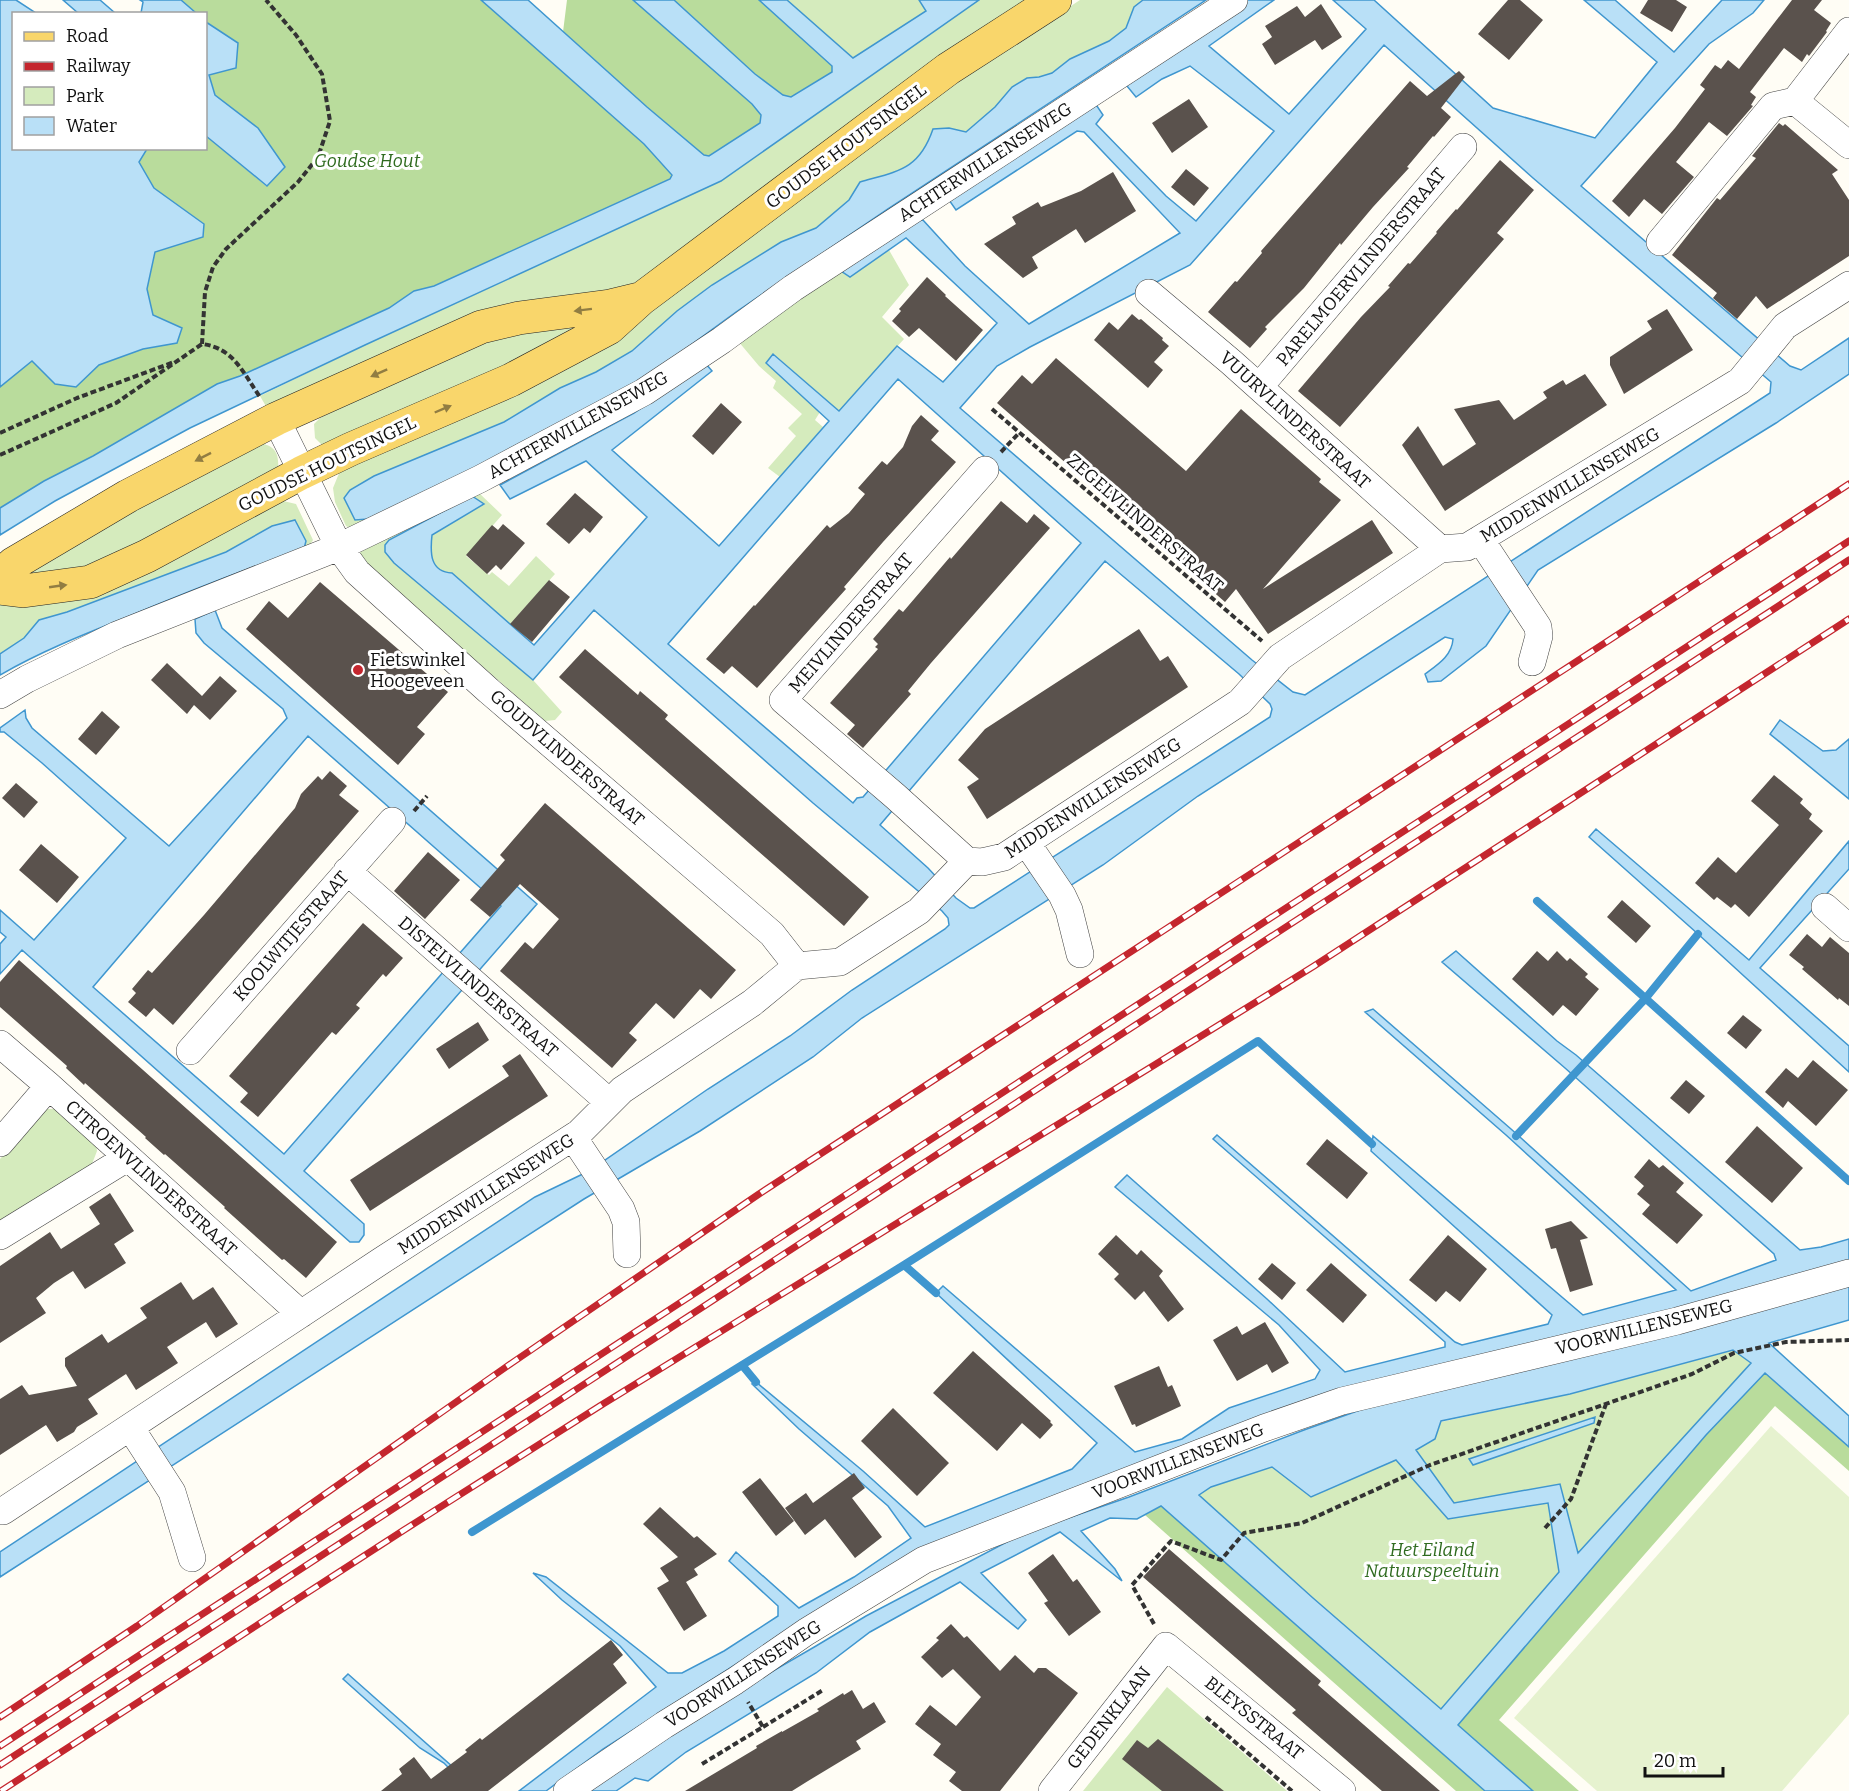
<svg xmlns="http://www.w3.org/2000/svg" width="1849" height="1791" viewBox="0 0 1849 1791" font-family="Bitter,serif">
	<rect width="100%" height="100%" fill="#fffdf5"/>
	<path fill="#d5ebbd" d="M787,0H943L853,58Z
		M979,0H1028L634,285L271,415L260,396L365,345L721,181Z
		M1080,0H1143L1134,7L1126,28L1109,41L1070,59L1052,73L1039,77L1027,78L1012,87L995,108L966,132L949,128L933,129C919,170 898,171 860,182L849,200L816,228L781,242L677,311L632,351L596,372L560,388L504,422L374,476L350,490L368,519L355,530L346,526L335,502L333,488L342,466L388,446L878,141L986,62Z
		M889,250L909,285L882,317L904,339L839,411L774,354L766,362L820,412L815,420L823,427L780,477L768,468L796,436L788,428L802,414L773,388L776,381L759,366L738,341L838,269L850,276Z
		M590,319L581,328L339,445L323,446L315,438L314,424L320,418L479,340Z
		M251,442C271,444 280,448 278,470L79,577L25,581L19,568Z
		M478,492L502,515L466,556L489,575L492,572L509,586L536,556L555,574L510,624L452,573C430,572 430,553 432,535L445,527L385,552L394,563L533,680L562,712L555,720L545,721L370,568L360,553L362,546Z
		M279,500L296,504L313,540L308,548L224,585L221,578L304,549L272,526L226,552L67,612L40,620L24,638L0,654V604Z
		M44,1109H55L95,1137L97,1151L92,1164L0,1224V1159Z
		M1734,1350L1751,1363L1441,1709L1313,1598L1198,1494L1211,1487L1272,1467L1396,1460L1435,1439L1441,1422L1570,1394Z
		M1167,1687L1287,1791H1083Z"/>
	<path fill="#b9dc9c" d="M181,0H481L644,144L672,175L670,179L434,286L414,291L389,308L240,376C202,389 167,414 132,434C88,459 43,482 0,508V387L32,361L55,384L76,387L99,365L143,349L177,343L182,328L153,315L147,289L155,251L203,237L204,224L154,188L139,162L147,149L206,148V136L266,186L258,128L215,95L209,75L238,43L206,23V14L196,13Z
		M567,0H633L752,104L761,115L760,123L709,156L704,155L647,107L563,32Z
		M674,0H759L832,66V72L791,97L783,95L755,74Z
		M1765,1373L1849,1447V1471L1775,1406L1499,1720L1579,1791H1533L1458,1725L1706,1435Z
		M1161,1506L1487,1791H1456L1145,1515Z"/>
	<path fill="#e6f2cf" d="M1771,1426L1849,1497V1714L1782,1791H1597L1514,1718Z"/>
	<path fill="#b9e0f7" stroke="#3f96cf" stroke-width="1.5" fill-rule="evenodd" d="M0,0H16L36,13L14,14V148L147,149L139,162L154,188L204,224L203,237L155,252L147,289L153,315L182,328L177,343L143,349L99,365L76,387L55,384L32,361L0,387Z
		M63,0H100L115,13H78Z
		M140,0H181L196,13H141L143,2Z
		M481,0H528L647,107L704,155L709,156L760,123L761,115L752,104L633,0H674L755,74L783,95L791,97L832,72V66L759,0H787L853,58L926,11L919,0H979L721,181L365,345L190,428L55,501L0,535V508L44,481L93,456L217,384L240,376L389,308L414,291L434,286L670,179L672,175L644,144Z
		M1143,0H1206L888,209L736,312L636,385L520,449L368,519L355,520L344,498L350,490L374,476L504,422L560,388L596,372L632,351L677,311L712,285L781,242L816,228L849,200L860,182C898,171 919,170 933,129L949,128L966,132L995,107L1012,87L1027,78L1039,77L1052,73L1070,59L1109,41L1126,28L1134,7Z
		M1244,0H1274L1209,46L1289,114L1366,29L1333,0H1374L1493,108L1595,138L1657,62L1584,0H1615L1674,52L1722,0H1764L1753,13L1709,44L1581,186L1790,366L1801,370L1849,338V374L1776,423L1538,570L1486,646L1441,681L1428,682L1425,674C1437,665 1452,656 1453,639L1445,637L1198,796L1103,865L862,1018L813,1057L700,1131L584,1199L0,1577V1552L535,1197L589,1171L708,1089L790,1036L852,990L945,929L949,925L948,918L942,911L813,803L594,610L533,680L394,563L385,552V545L389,540L472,496L484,504L432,535C430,553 430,572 452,573L534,645L647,517L586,461L510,499L500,485L634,413L706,364L712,371L612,450L719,546L829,421L766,363L773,354L839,411L897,346L943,382L997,323L906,238L850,277L838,269L922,219L965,266L1029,324L1180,233L1084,132L1077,131L956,210L949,200L1093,104L1097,106L1103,115L1096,124L1166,196L1196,221L1274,131L1190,66L1162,79L1136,97L1122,80ZM1384,45L1533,178L1771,382L1770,393L1305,695L1293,692L1252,660L960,408L997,366L1030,347L1190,265ZM898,379L1081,543L863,797L857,798L853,803L668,644ZM1105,561L1239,674L1270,704L1272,709L1270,717L974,908H970L956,898L928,868L880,825Z
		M206,22L238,43L236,68L209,75L215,95L258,128L285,167L267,186L206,136Z
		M295,520L306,541L304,549C243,570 184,593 125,618C82,635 40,652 0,675V654L24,638L39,620L67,612L226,552L272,526Z
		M215,610L222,628L537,904L304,1171L364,1224V1235L359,1242H350L22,950L0,974V944L6,937L0,932V910L34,940L126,838L42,763L4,732H0V728L25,710L26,718L32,728L169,846L287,718L283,709L204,643L196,633L195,619ZM308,736L501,906L284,1154L93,987Z
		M1780,720L1823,751L1836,750L1849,739V799L1770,734Z
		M1596,829L1749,960L1849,841V869L1760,968L1849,1046V1072L1698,934L1589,837Z
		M1456,951L1557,1041L1576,1055L1800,1250L1821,1247L1849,1239V1260L1662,1313L1349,1388L859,1586L603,1749L546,1791H519L656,1687L620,1646L562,1600L533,1573L546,1577L668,1673H682L724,1651L778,1616V1606L729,1561L736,1552L799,1608L854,1577L911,1538L888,1506L799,1429L752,1384L756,1382L863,1471L925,1527L1072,1469L1097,1443L936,1293L943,1286L1135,1452L1182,1439L1229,1408L1315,1379L1320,1370L1279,1325L1115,1187L1127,1175L1267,1299L1345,1372L1445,1347V1342L1213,1139L1217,1135L1455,1342L1462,1345L1548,1324L1552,1315L1371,1151L1373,1136L1583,1315L1676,1290L1506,1135L1365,1012L1373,1009L1511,1129L1691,1291L1776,1260L1774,1254L1565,1068L1442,962Z
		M1849,1282V1320L1769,1343L1849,1416V1447L1765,1373L1706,1435L1458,1725L1533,1791H1485L1161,1506L1137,1519L1110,1518L1081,1531L1115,1569L1122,1581L1060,1532L981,1573L1026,1620L1018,1629L960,1582L870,1632L816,1673L686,1752L648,1781L635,1778L616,1791H588L735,1693L816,1646L866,1616L1022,1534L1129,1497L1304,1430L1433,1384ZM1733,1350L1751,1363L1578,1553L1560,1484L1454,1503L1416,1450L1435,1439L1441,1421L1570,1394ZM1396,1460L1448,1519L1548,1503L1559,1572L1441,1709L1313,1598L1199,1495L1211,1487L1272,1467L1311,1497Z
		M1595,1417L1594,1423L1473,1465L1469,1459Z
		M348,1674L480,1791H471L444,1763L420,1748L343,1679Z"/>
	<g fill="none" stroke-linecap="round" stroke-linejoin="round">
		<path stroke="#3f96cf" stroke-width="8" d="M1537,901L1849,1181
			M1516,1136L1645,999L1698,934
			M904,1265L936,1293
			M742,1365L756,1382
			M472,1532L904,1265L1258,1041L1372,1144"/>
	</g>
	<path fill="#5a524d" d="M1508,0H1520L1543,20L1509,60L1478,34Z
		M1648,0H1676L1687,7L1672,32L1640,13Z
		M1792,0H1822L1814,10L1831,23L1826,31L1827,32L1809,56L1807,54L1802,62L1784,48L1750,92L1756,97L1751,105L1753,106L1727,136L1709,122L1676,162L1694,177L1662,214L1644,199L1629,217L1612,201L1675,128L1705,89L1700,85L1715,65L1721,69L1728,60L1739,69Z
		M1321,4L1342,37L1322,50L1315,40L1275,65L1262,44L1272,37L1265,26L1297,6L1305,17Z
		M1459,71L1465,77L1441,108L1451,117L1434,137L1433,136L1407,167L1409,168L1373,207L1341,245L1340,243L1304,288L1265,327L1267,329L1250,348L1208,312L1235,281L1237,282L1262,253L1261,251L1410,81L1427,96Z
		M1189,99L1208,127L1172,153L1152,123Z
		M1779,123L1783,126L1785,124L1838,170L1832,174L1849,200V256L1767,309L1756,296L1737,319L1713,298L1717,293L1672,255L1717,198L1720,200L1756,158L1752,156Z
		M1500,160L1534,190L1497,233L1504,239L1340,427L1298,391L1361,317L1390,287L1388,286L1408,263L1410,264L1437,233L1436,232L1456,209L1457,210Z
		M1186,169L1209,188L1194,206L1171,187Z
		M1113,172L1136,211L1085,243L1076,229L1032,257L1038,268L1023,278L984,244L1016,224L1012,217L1038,202L1041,207L1081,191Z
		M927,277L946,295L945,296L983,330L956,361L919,328L909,337L892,321L901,311L899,309Z
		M1667,309L1693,350L1624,394L1610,365V357L1652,329L1647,321Z
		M1132,314L1139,320L1141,319L1163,338L1162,340L1169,346L1154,362L1163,370L1148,388L1094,340L1109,322L1118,330Z
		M1056,358L1186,471L1241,409L1321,479L1319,482L1341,500L1263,589L1372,520L1393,553L1268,634L1236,589L1225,602L997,403L1022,375L1032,384Z
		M1585,374L1607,405L1445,511L1402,445L1418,426L1443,466L1476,444L1454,409L1499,400L1514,420L1547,398L1543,392L1563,380L1566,385Z
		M721,403L742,422L713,455L692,436Z
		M921,415L939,431L931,440L956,462L883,542L844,587L846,589L757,688L732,666L724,674L706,659L754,605L755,606L827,525L830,528L849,513L865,494L858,488L882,461L887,465L903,447L912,426Z
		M575,493L603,517L590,533L584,528L569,544L546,524Z
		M1001,501L1027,523L1034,514L1050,528L931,663L908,691L911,694L863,748L847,734L855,725L830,703L878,649L875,647L878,644L873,639L899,609L903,612L950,557L951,559Z
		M503,524L525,543L501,570L496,565L487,574L466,555L492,525L498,530Z
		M549,580L570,597L532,642L510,624Z
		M320,582L448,692L417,727L425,734L398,765L246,629L269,601L288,618Z
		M1139,629L1160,661L1168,656L1188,687L987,819L967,787L979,779L958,760L985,729Z
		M585,649L638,695L640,691L668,715L665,719L869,897L844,926L561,679L559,677Z
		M167,663L202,696L220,676L237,691L210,720L194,705L187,714L151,680Z
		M102,711L120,727L96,755L78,739Z
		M330,771L347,786L339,795L359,811L173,1025L154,1008L146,1017L128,1002L136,993L132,989L148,970L152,973L204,915L295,808L301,794L318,776L322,780Z
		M1774,775L1803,799L1800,803L1812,814L1809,819L1823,831L1749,917L1735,904L1731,908L1717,897L1714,900L1695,883L1718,857L1736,873L1779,825L1751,801Z
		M16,783L38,802L24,818L2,798Z
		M545,803L736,970L711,999L700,989L674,1019L656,1003L629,1033L637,1040L612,1068L500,971L525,942L533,949L559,919L520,884L490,917L470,900L505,860L500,855Z
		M41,844L79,877L57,903L19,870Z
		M428,852L460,880L425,919L394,891Z
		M1622,900L1651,926L1636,943L1607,917Z
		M363,923L403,958L386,977L383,974L356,1005L360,1008L336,1035L332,1032L258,1117L240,1102L248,1093L229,1076Z
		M1807,934L1822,947L1830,937L1849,953V1006L1839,998L1838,1000L1802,969L1804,967L1789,955Z
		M1537,951L1548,961L1557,951L1567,961L1570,958L1588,974L1585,977L1599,989L1576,1016L1563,1005L1553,1016L1512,979Z
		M19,960L337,1242L306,1278L284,1259L282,1260L224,1208L225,1207L165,1154L164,1155L145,1138L146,1137L85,1083L84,1085L66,1068L67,1066L0,1007V982Z
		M1743,1015L1762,1030L1746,1049L1727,1033Z
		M478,1022L489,1040L449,1069L436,1049Z
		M520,1054L548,1096L370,1211L350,1180L509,1076L502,1066Z
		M1813,1060L1848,1090L1816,1126L1788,1101L1783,1108L1765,1092L1786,1068L1798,1078Z
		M1686,1080L1705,1096L1689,1114L1670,1098Z
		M1757,1126L1803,1168L1772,1203L1725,1162Z
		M1327,1139L1368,1173L1347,1199L1306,1164Z
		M1649,1159L1659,1168L1663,1165L1684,1183L1676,1192L1703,1215L1677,1244L1642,1214L1650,1205L1637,1194L1644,1186L1634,1177Z
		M110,1193L134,1231L114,1244L126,1263L85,1289L73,1271L54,1283L36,1298L46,1313L0,1343V1266L50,1232L61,1249L100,1224L89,1207Z
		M1571,1221L1588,1238L1580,1240L1593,1285L1570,1292L1556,1248L1551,1249L1545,1229Z
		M1116,1235L1137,1255L1141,1250L1163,1271L1159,1276L1184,1309L1168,1322L1144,1291L1135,1300L1114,1279L1119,1274L1098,1254Z
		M1448,1235L1487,1269L1460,1302L1446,1291L1436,1302L1409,1280Z
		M1272,1263L1296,1283L1282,1300L1258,1279Z
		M1331,1263L1367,1295L1343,1323L1306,1290Z
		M181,1282L193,1300L213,1287L238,1324L216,1338L206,1322L167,1347L178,1363L136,1390L126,1374L88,1399L98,1414L77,1427L74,1432L57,1442L46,1425L0,1455V1399L22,1385L29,1395L77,1386L65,1366V1358L102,1334L108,1343L147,1318L140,1308Z
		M1265,1322L1289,1363L1272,1373L1267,1364L1237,1381L1213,1340L1237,1326L1242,1335Z
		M973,1351L1051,1421L1050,1422L1053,1425L1040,1439L1022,1423L997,1451L933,1393Z
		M1159,1366L1168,1387L1172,1385L1181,1406L1136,1427L1135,1424L1132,1425L1114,1386Z
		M893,1408L949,1463L917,1496L861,1441Z
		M854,1473L865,1488L852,1498L882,1537L855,1558L825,1519L805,1535L785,1508L806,1493L813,1503Z
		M760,1478L794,1521L776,1536L742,1492Z
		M660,1507L694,1538L697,1536L717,1554L694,1569L698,1575L686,1582L707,1616L684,1631L657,1588L669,1581L660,1568L678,1557L643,1524Z
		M1169,1549L1321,1681L1318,1685L1440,1791H1382L1292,1713L1296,1710L1143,1577Z
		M1053,1554L1073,1582L1077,1579L1101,1612L1069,1636L1044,1603L1048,1601L1028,1573Z
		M951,1624L964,1638L967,1636L1000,1671L1015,1655L1034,1673L1038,1668H1046L1078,1693L1000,1791H962L949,1781L956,1772L933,1755L941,1744L915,1724L930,1705L956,1726L981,1697L953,1669L942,1678L921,1657L939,1640L936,1638Z
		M611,1640L623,1655L613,1664L627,1683L488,1791H381L402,1774L399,1769L414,1757L431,1779L467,1752L465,1750L480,1738L482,1740Z
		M852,1690L863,1709L874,1702L886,1722L856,1741L861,1749L808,1781L792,1791H685L757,1748L756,1746L782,1731V1732L819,1711L817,1709L843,1693L844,1695Z
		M1158,1739L1224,1791H1162L1122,1759L1137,1740L1148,1748Z"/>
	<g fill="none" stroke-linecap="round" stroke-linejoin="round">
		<g stroke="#444" stroke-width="28">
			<path id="minor" d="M1795,101L1849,145
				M1660,242L1773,106L1795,101L1849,31
				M1149,293L1231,362L1440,549
				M1259,387L1463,147
				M276,419L339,547L357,572L489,691L772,934L797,966
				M1480,539L1538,627L1539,636L1532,662
				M0,695L27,679L117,635L339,547L480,479L644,392L722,340L793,288L1234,0
				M1026,842L1062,895L1069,910L1080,954
				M967,861L895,796L783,700L985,470
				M347,871L609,1102
				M1825,907L1849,928
				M0,1044L49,1086L301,1314
				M190,1051L392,821
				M573,1137L621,1209L626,1222L627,1254
				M0,1143L49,1086
				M0,1236L127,1158
				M130,1427L172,1492L192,1558
				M0,1511H3L381,1261L579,1133L622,1090L752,1003L797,966L840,962L919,911L967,861L982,862L1004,857L1240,702L1280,657L1440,549L1467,547L1740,381L1785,326L1849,285
				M567,1791L664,1725L735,1681L806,1632L924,1560L1264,1428L1342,1401L1677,1321L1849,1273
				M1052,1791L1166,1646L1342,1791"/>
		</g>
		<g stroke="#222" stroke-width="34">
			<path id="major" d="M0,576L13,564L128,496L276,419L481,327L519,318L610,306L639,299
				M0,588L23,591L90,582L147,556L301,473L351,449L511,380L609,328L641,299L948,69L1055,0"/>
		</g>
		<path stroke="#333" stroke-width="4" stroke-dasharray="6 3" stroke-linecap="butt" d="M202,344L205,292L213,267L226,249L298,182L318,157L330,121L322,74L296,35L266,0
			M992,409L1262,641
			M0,433L77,398L174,362
			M1001,452L1019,433
			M0,455L116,403L202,344C234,348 243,373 260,397
			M414,811L427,796
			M1545,1528L1571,1499L1606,1404
			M1154,1624L1132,1585L1171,1541L1221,1560L1244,1533L1302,1523L1430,1465L1692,1374L1734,1353L1786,1342L1849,1340
			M1206,1717L1292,1791
			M763,1727L823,1690
			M702,1764L763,1727L748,1702"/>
		<use href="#minor" stroke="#fff" stroke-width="27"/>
		<use href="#major" stroke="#f9d66b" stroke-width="33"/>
		<g stroke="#c4262e" stroke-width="7">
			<path id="rail" d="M0,1717L137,1626L506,1367L759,1194L1849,484
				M0,1746L1849,541
				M0,1765L1849,560
				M1,1791L404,1530L603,1404L1156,1064L1314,966L1849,619"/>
		</g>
		<use href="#rail" stroke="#fff" stroke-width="4.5" stroke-dasharray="14" stroke-linecap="butt"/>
	</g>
	<defs><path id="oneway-solid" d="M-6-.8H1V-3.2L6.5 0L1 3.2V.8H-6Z" transform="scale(1.5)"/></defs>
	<g fill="#917d42">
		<use href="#oneway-solid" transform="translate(583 310) rotate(173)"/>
		<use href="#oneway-solid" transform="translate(379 373) rotate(156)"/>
		<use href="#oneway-solid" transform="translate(443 409) rotate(-23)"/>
		<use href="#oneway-solid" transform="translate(203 457) rotate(153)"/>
		<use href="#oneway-solid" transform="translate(58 586) rotate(-8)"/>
	</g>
	<circle fill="#c4262e" stroke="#fff" stroke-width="2" cx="358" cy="670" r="6"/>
	<g text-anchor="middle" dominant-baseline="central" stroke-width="6" stroke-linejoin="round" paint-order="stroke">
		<g font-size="18" fill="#111" stroke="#fff">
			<text transform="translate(846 146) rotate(-37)">GOUDSE HOUTSINGEL</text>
			<text transform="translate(985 162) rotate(-33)">ACHTERWILLENSEWEG</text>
			<text transform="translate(1361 267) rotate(-50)">PARELMOERVLINDERSTRAAT</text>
			<text transform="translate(1295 420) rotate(42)">VUURVLINDERSTRAAT</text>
			<text transform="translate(578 425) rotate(-29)">ACHTERWILLENSEWEG</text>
			<text transform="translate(327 464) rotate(-26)">GOUDSE HOUTSINGEL</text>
			<text transform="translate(1570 485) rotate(-31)">MIDDENWILLENSEWEG</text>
			<text transform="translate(1145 523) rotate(41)">ZEGELVLINDERSTRAAT</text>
			<text transform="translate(851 623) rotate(-49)">MEIVLINDERSTRAAT</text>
			<text transform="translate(567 758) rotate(41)">GOUDVLINDERSTRAAT</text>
			<text transform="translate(1093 798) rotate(-33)">MIDDENWILLENSEWEG</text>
			<text transform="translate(291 936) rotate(-49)">KOOLWITJESTRAAT</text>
			<text transform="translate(478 987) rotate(41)">DISTELVLINDERSTRAAT</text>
			<text transform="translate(151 1178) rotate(42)">CITROENVLINDERSTRAAT</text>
			<text transform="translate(486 1194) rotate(-33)">MIDDENWILLENSEWEG</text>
			<text transform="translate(1644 1327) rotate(-14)">VOORWILLENSEWEG</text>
			<text transform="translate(1178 1461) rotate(-21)">VOORWILLENSEWEG</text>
			<text transform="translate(743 1674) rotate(-33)">VOORWILLENSEWEG</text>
			<text transform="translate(1109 1718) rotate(-52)">GEDENKLAAN</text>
			<text transform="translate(1254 1718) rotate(39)">BLEYSSTRAAT</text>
		</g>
		<g font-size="18" font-style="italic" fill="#2f6b1f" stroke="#fff">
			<text x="367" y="161">Goudse Hout</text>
			<text x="1432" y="1550">Het Eiland<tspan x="1432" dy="21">Natuurspeeltuin</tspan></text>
		</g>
		<g font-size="18" fill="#111" stroke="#fff" text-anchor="start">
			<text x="370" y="660">Fietswinkel<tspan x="370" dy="21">Hoogeveen</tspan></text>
		</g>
	</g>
	<rect x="12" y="12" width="195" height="138" fill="#ffffff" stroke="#a0a0a0" stroke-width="1.5"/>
	<rect x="24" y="32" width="30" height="9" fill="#f9d66b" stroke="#a0a0a0" stroke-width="1.5"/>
	<text x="66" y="42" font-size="18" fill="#111111">Road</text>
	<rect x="24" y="62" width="30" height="9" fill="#c4262e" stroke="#a0a0a0" stroke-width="1.5"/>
	<text x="66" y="72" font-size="18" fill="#111111">Railway</text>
	<rect x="24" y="87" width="30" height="18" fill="#d5ebbd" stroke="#a0a0a0" stroke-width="1.5"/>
	<text x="66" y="102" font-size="18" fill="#111111">Park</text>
	<rect x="24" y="117" width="30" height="18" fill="#b9e0f7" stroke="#a0a0a0" stroke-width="1.5"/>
	<text x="66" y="132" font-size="18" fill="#111111">Water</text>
	<path d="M1645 1767v9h78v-9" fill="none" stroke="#111111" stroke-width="3"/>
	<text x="1654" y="1767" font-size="18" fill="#111111" stroke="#ffffff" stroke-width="4.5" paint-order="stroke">20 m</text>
</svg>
